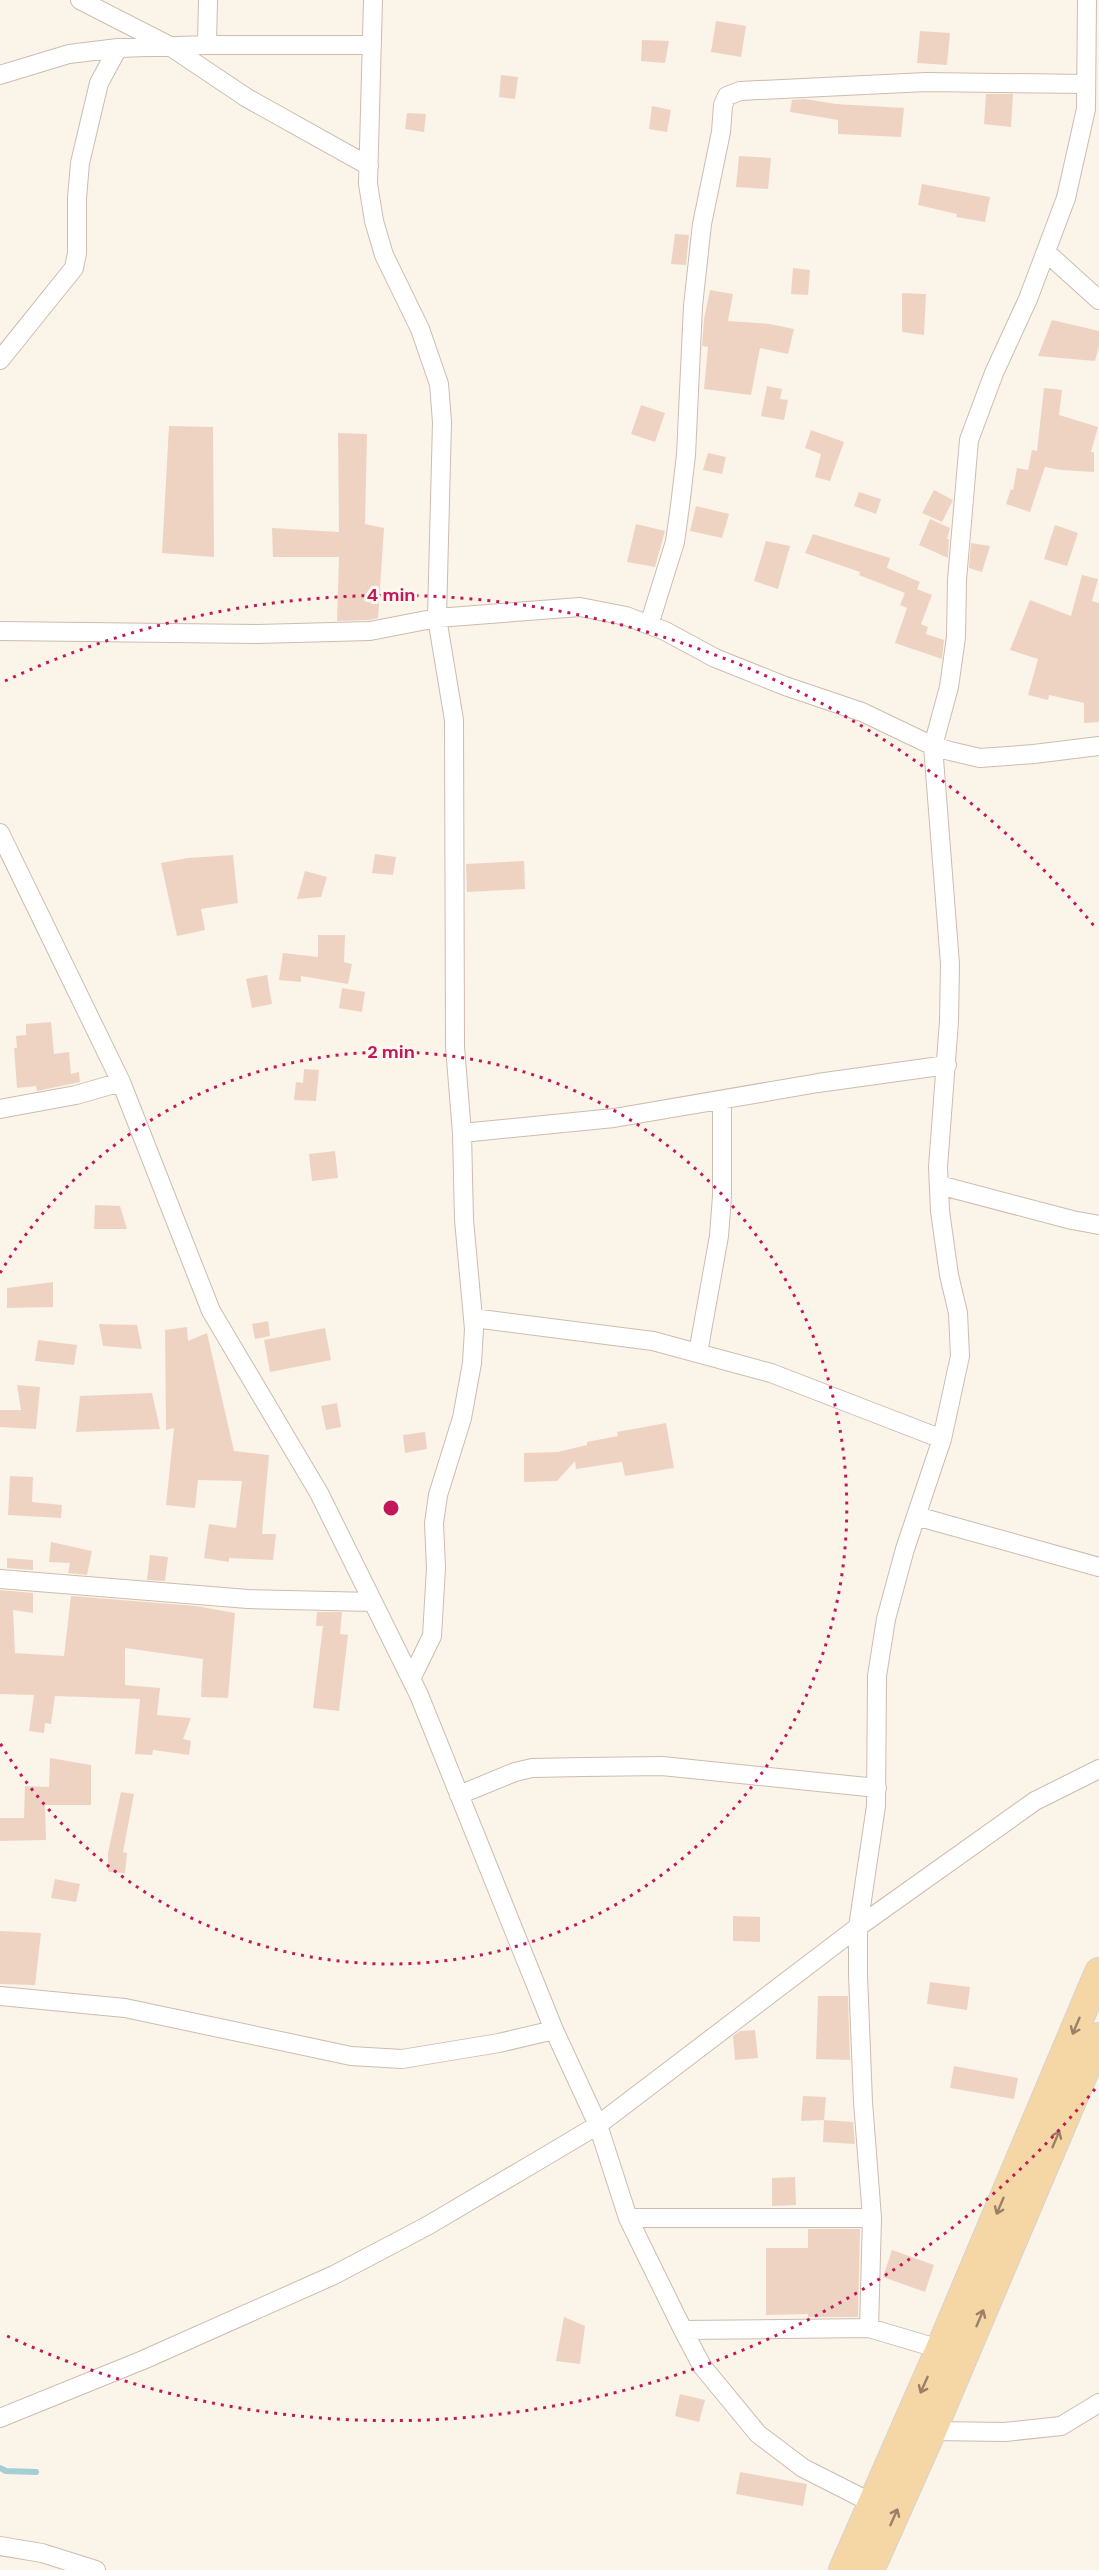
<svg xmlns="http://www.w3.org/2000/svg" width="1099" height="2570" viewBox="0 0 1099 2570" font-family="'DM Sans',sans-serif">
	<rect width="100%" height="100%" fill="#fbf4e9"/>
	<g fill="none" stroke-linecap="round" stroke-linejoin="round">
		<path stroke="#a5ced5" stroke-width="6" d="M0,2468L6,2471L36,2472"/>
	</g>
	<path fill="#efd3c2" d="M716,21L746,26L741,57L711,52Z
		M920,31L950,33L947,65L917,63Z
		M642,40L669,41L665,63L641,61Z
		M501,75L518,77L515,99L499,97Z
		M986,94H1013L1011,127L984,124Z
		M805,99L836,104L904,108L901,137L838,134V120L790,112L792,100Z
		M652,106L671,110L667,132L649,129Z
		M407,113L426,114L424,132L405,129Z
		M739,156L771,158L768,189L736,187Z
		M922,184L990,197L985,222L956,217L957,214L918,205Z
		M675,234L689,235L686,265L671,264Z
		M793,268L810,270L808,295L791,294Z
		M710,290L733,294L728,321L770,324L794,329L788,354L760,348L751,395L704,389L708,347L702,346L704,319Z
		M902,293L926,294L924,335L902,332Z
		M1052,320L1099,331V346L1095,361L1038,356Z
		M767,386L782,389L780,399L788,400L784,420L761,416Z
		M1044,388L1062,390L1059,415L1098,427L1091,452H1094V472L1061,470L1045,467L1030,512L1006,504L1011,489L1013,490L1017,468L1028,470L1032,450L1037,451Z
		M641,405L665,413L655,442L631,434Z
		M169,426L213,427L214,557L162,553Z
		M811,430L844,442L830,481L815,477L821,454L805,448Z
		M338,433L367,434L365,524L384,528L378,618L369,620L337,621L339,557H273L272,528L339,532Z
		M708,453L726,457L722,474L703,470Z
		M934,490L953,500L942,522L922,513Z
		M859,492L881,499L876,514L854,506Z
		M696,506L729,514L722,538L690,531Z
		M930,519L950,528L947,539H949L948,558L919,545Z
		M636,524L665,531L655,567L627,562Z
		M1055,525L1078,533L1067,566L1044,559Z
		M813,534L890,558L887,568L920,582L917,589L932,595L921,624L928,627L926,634L944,640L942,659L895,643L907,608L900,605L905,593L859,575L860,572L805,553Z
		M766,541L790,546L778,589L754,581Z
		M971,543L990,546L982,572L969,568Z
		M1082,575L1098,579L1092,601L1099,603V722L1084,723V703L1049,695L1048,700L1028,695L1038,659L1010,650L1030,600L1071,616Z
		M375,854L396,857L393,875L372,873Z
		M233,855L238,903L201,909L205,930L177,936L161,863L188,858Z
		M524,861L525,889L467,892L466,864Z
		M305,871L327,877L321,897L297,899Z
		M318,935H345L344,962L352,964L348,984L301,976V982L279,980L283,953L318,957Z
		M267,975L272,1004L252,1008L246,979Z
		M342,988L365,992L362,1012L339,1008Z
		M51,1022L54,1054L69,1052L71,1074L79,1072L80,1082L37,1091L36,1086L17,1088L14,1048H17L16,1036L26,1035V1024Z
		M304,1069L319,1070L316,1101L294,1100L296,1082L303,1083Z
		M335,1151L338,1178L312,1181L309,1154Z
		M95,1205L120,1206L127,1229H94Z
		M53,1282V1307L7,1308V1288Z
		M268,1321L270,1336L255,1339L252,1324Z
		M99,1324L137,1325L142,1349L103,1346Z
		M187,1327L188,1341L207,1333L234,1451L269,1455L262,1534H276L273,1560L229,1558V1562L204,1558L209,1524L236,1528L242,1481L198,1480L195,1508L166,1505L174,1428L166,1430L165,1330Z
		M325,1328L331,1360L270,1372L264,1340Z
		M38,1340L77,1345L74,1365L35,1361Z
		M17,1385L40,1387L36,1429L0,1427V1410H21Z
		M152,1393L160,1429L76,1432L80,1396Z
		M337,1403L341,1427L326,1430L321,1406Z
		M666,1423L674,1468L625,1476L622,1462L576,1469L575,1461L557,1481L524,1482V1453L558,1452L587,1445V1442L618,1436L617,1432Z
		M425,1432L427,1449L405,1453L403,1435Z
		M10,1476L33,1477L32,1502L62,1505L61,1518L8,1515Z
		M51,1542L92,1551L87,1575L68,1573L70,1563L49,1562Z
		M150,1555L168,1557L165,1581L147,1580Z
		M7,1558L33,1560V1570L7,1568Z
		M0,1590L33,1593V1613L13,1610L15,1653L64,1656L71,1596L196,1606L235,1613L228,1698L201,1697L203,1659L125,1648V1685L160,1688L157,1715L191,1718L183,1739L191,1741L189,1755L153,1750L152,1755L135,1754L140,1699L55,1696L51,1724L45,1723L44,1733L29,1731L34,1695L0,1694Z
		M317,1612H342L340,1634L348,1635L339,1711L313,1708L323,1626H316Z
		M50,1758L91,1765V1805H45L46,1840L0,1841V1818H24L25,1786L49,1787Z
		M121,1792L134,1794L123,1852L127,1853L125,1873L108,1872V1853Z
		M55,1879L80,1884L76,1902L51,1898Z
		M733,1916L760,1917V1942L733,1941Z
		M0,1931L41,1933L35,1985L0,1984Z
		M930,1982L970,1987L967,2010L927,2004Z
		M818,1996H848L850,2060L816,2059Z
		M755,2030L758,2058L735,2060L733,2036L740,2031Z
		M954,2066L1018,2078L1014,2099L950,2088Z
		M803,2096L826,2097L824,2120L801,2121Z
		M824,2120L853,2122L855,2144L823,2142Z
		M795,2177L796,2205L772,2206V2178Z
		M808,2229H860L858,2317H808V2314L766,2315V2248H808Z
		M892,2250L934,2265L925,2292L883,2277Z
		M564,2317L585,2326L580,2364L556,2361Z
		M680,2394L705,2400L699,2422L675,2416Z
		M740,2472L807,2484L803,2506L736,2494Z"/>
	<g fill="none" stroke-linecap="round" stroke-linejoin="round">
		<g stroke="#cdbcaf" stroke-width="20">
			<path id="minor" d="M80,0L168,45L247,98L369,166
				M373,0L368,184L374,221L384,255L420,329L439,384L442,422L437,618L454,720L455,1047L462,1133L464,1220L474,1329L472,1363L462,1418L438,1495L434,1523L436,1568L432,1636L411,1679
				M207,45L208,0
				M0,75L69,54L118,48L207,45H372
				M1046,252L1099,300
				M0,360L74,268L77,253V198L80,163L99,83L118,48
				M649,625L675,542L680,506L686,455L693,306L702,224L721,132L723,105L727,96L740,91L926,82L1086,84
				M0,631L258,634L370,631L437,618L580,607L626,616L665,631L715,658L785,686L862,712L933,746L950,751L980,758L1034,754L1099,746
				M0,833L121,1082L211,1311L319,1493L419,1695L554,2030L598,2125L628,2218L683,2330L702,2366L758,2434L803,2468L872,2503
				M0,1109L76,1095L121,1082
				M462,1133L614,1118L818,1083L947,1065
				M939,1185L1072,1220L1099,1225
				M473,1318L653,1341L771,1373L942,1439
				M698,1353L719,1236L722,1196V1100
				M916,1516L1099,1567
				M0,1579L248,1599L373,1602
				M459,1795L515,1772L532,1768L583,1767L662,1766L877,1788
				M0,1996L125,2008L351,2056L402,2059L499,2043L554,2030
				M628,2218H872
				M869,2328L872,2218L863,2102L858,1975V1927L876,1806L877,1676L886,1619L905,1549L942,1439L960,1356L958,1313L949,1275L940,1211L938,1167L949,1021L950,964L933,746L949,687L956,637L957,580L969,440L994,373L1028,299L1066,198L1086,109L1087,0
				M683,2330L869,2328L940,2349
				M0,2418L143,2360L334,2275L427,2226L529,2166L598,2125L858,1927L1035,1801L1099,1769
				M932,2431L1005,2432L1061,2426L1099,2403
				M0,2546L42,2553L96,2570"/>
		</g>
		<g stroke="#d8d1cd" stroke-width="30">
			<path id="primary" d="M843,2570L940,2349L1099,1972
				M870,2570L932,2431L1099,2037"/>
		</g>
		<use href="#minor" stroke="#fff" stroke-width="18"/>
		<use href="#primary" stroke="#f5d7a6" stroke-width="28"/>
	</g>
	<defs><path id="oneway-shaft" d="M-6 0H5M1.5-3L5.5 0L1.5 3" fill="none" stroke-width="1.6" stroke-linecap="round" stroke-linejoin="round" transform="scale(1.5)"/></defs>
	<g stroke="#9b8068">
		<use href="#oneway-shaft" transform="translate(1076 2026) rotate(113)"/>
		<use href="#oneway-shaft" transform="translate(1056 2139) rotate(-67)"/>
		<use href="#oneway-shaft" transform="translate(1000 2206) rotate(113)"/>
		<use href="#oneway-shaft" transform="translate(980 2318) rotate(-67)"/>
		<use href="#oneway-shaft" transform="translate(924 2385) rotate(114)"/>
		<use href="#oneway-shaft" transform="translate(894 2517) rotate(-66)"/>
	</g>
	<g fill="none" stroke="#c2185b" stroke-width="3" stroke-dasharray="3 6">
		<path d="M0 1273A456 456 0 1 1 0 1743"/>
		<path d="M1095 2089A913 913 0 0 1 5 2335M5 681A913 913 0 0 1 1095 927"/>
	</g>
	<circle cx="391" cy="1508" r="9" fill="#c2185b" stroke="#fef8ef" stroke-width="3"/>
	<g font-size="18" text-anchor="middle" font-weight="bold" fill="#c2185b" stroke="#fef8ef" stroke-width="6" stroke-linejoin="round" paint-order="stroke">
		<text x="391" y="601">4 min</text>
		<text x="391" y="1058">2 min</text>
	</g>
</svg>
